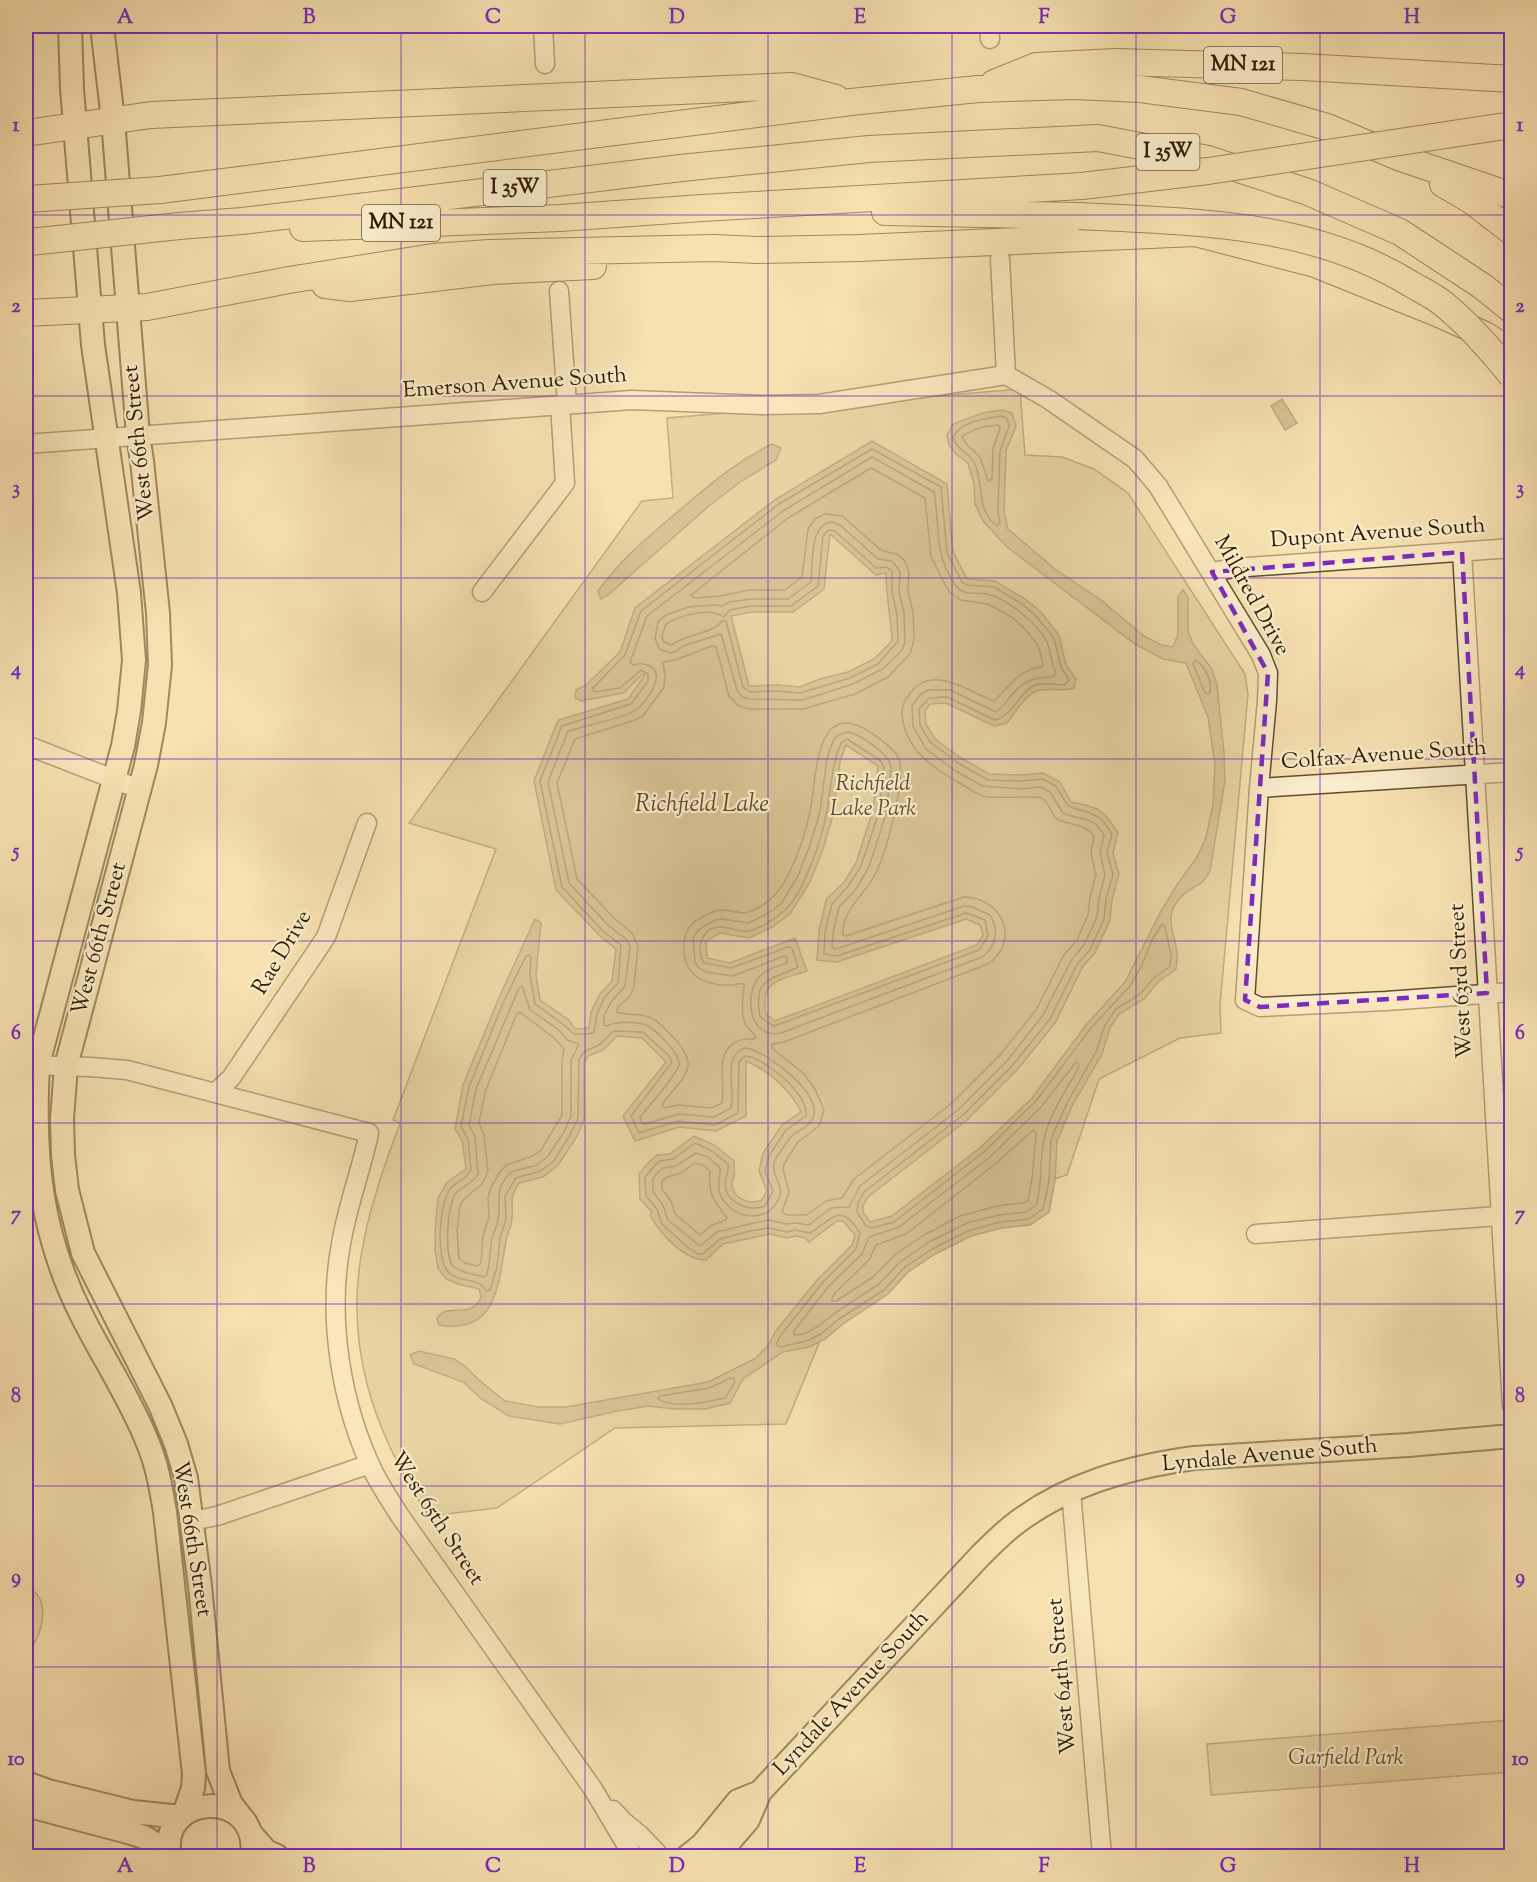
<svg xmlns="http://www.w3.org/2000/svg" width="1537" height="1882" viewBox="0 0 1537 1882" font-family="'Sorts Mill Goudy',serif">
	<rect width="100%" height="100%" fill="#f7e1b1"/>
	<filter id="stains"><feTurbulence type="fractalNoise" baseFrequency=".00333" numOctaves="4"/><feColorMatrix values="0 0 0 0 .2 0 0 0 0 .09 0 0 0 0 .02 0 0 0 .5 -.17"/></filter>
	<radialGradient id="worn" r=".72"><stop offset=".6" stop-color="#630" stop-opacity="0"/><stop offset="1" stop-color="#630" stop-opacity=".3"/></radialGradient>
	<path fill="#d5c093" stroke="#836e4a" stroke-width="1.5" d="M1020,389L1025,455L1062,457L1094,469L1128,493L1245,674L1248,694L1220,1005L1221,1033L1180,1038L1099,1079L1067,1175L861,1241L786,1424L615,1428L497,1508L429,1516C373,1432 342,1342 364,1240C372,1200 386,1161 400,1123L393,1120L496,849L409,823L642,501L673,498L667,418Z
		M26,1587C50,1596 44,1626 34,1644L26,1642Z
		M1511,1720V1772L1211,1795L1207,1744Z"/>
	<path fill="#b49e75" stroke="#806a46" stroke-width="1.5" fill-rule="evenodd" d="M1282,399L1297,423L1285,430L1271,406Z
		M1002,410L1012,413L1016,426L1006,451L1004,512L1008,529L1055,569L1101,600L1144,636L1161,645L1173,647L1178,634V596L1183,590L1188,597V631L1193,644L1212,669L1217,685L1224,752L1225,780L1210,871C1202,888 1194,884 1182,896C1161,917 1176,932 1177,955C1178,959 1176,965 1176,969L1158,982L1144,999L1119,1014L1110,1028L1102,1054L1072,1106L1057,1141L1055,1181L1049,1212L1030,1225L1002,1228L971,1236L935,1254L908,1272L888,1294L843,1324L825,1339L809,1347L783,1352L743,1379L730,1403L705,1409H675L648,1406L617,1411L560,1424L509,1416L480,1398L463,1382L414,1364L410,1355L419,1351L454,1359L465,1366L479,1380L505,1401L539,1407H566L708,1382L756,1358L769,1344L775,1332L818,1279L852,1245L855,1235L843,1221H837L809,1242L805,1238L795,1236L787,1238L770,1234L723,1244L706,1260C684,1260 660,1234 650,1215L652,1212L640,1199L639,1174L647,1164L657,1155L670,1154L694,1136L714,1145L734,1161C734,1166 735,1172 734,1176C733,1183 731,1178 732,1185C734,1200 751,1205 762,1200L767,1191L759,1171L763,1153L782,1125L801,1112C790,1089 769,1071 746,1061V1116L716,1131L679,1127L635,1141L623,1116L666,1062L642,1038L617,1036L603,1050L588,1056L584,1062V1120L576,1138L558,1165L543,1177L519,1183C508,1202 514,1199 512,1218C512,1226 507,1233 506,1241C498,1283 498,1335 439,1325L437,1319C446,1301 471,1321 481,1297L479,1289L458,1284L446,1279L438,1268L435,1250V1230L438,1198L447,1182L466,1169L462,1140L455,1129L463,1085L498,1000L535,919L541,923L536,975L540,1000L569,1020L575,1029L589,1028L591,1012L600,994L612,981L616,949L599,935L556,890L534,781L558,720L628,699L645,675L643,674L623,693L581,701L575,698L576,690L586,685L620,652L635,608L776,499L872,441L947,484L953,551L967,579L995,581L1025,599L1041,612L1059,635L1066,665L1076,679L1074,688C1063,692 1053,688 1041,690C1026,692 1016,712 1007,723L994,726L946,703L930,704L925,711L926,724L935,739L961,758L989,774L1021,775L1043,773L1060,782L1071,802C1098,807 1104,809 1118,833L1113,853L1119,874L1112,900L1110,920L1095,953L1083,966L1055,1023L1017,1070L967,1120L868,1197L863,1205V1212L870,1222L892,1216L981,1147L1032,1098L1086,1025L1125,982L1161,911L1177,885L1197,857L1206,837L1213,805L1215,765L1208,717L1186,663L1163,659L1135,644L1007,547L983,521L975,504L974,484L968,463L957,455L949,445L947,435L953,424L983,413ZM830,534L876,575L886,573C886,596 891,618 892,641L874,659L848,672L820,679L799,687L778,685L749,686L731,616L751,612H793L824,589ZM846,745L878,766L873,810L856,863L845,881L826,900L819,931L817,960L837,962L966,919L980,925L983,935L977,945L775,1021L766,1014C760,979 779,981 807,971L795,938L730,963L707,958L706,941L720,933L749,938L772,927L790,914L810,882L823,849L833,815L840,761Z
		M772,444L781,448L776,460L743,480L710,505L608,595L601,599L598,591C618,563 642,542 669,519C704,490 730,465 772,444Z"/>
	<g fill="none" stroke-linecap="round" stroke-linejoin="round">
		<path stroke="#725e3a" stroke-width="1.5" d="M1001,416L1007,418L1009,426L1000,451L998,512L1000,523L997,526C975,510 985,484 974,462C968,451 957,451 953,437C961,421 985,419 1001,416Z
			M998,425L1000,428L993,449L992,479L988,481L980,457L967,445L962,437C971,429 986,426 998,425Z
			M872,449L941,487L947,553L962,582L967,585L994,587L1022,604L1036,616L1054,638L1061,667L1069,680L1065,685C1056,685 1043,682 1035,685C1018,693 1013,716 995,720L947,697L929,698L919,709L920,725L930,742L958,763L988,780L1021,781L1043,779L1056,786L1068,806C1090,814 1099,811 1112,834L1107,853L1113,875L1106,899L1104,919L1090,950L1078,963L1050,1019L1012,1066L963,1115L864,1192L858,1203L857,1212L866,1226L872,1228L894,1222L985,1151L1036,1101L1091,1028L1130,986L1141,967L1153,938L1162,924L1165,927L1171,955L1170,966L1154,978L1140,994L1116,1009L1105,1025L1096,1052L1067,1103L1051,1139L1049,1181L1043,1209L1029,1219L1000,1222L968,1231L932,1249L905,1267L884,1290L839,1319L821,1334L807,1341L780,1347L776,1344L781,1335L823,1282L856,1249L860,1233C840,1202 834,1218 810,1233L795,1230L787,1232L769,1228L750,1231L720,1239L703,1254H698L685,1245L662,1224L657,1209L646,1196L645,1177L659,1161L673,1159L695,1143L712,1151L728,1164C729,1171 726,1176 725,1183C725,1203 749,1212 765,1206L773,1191L765,1171L769,1156L786,1130L806,1116C810,1095 764,1057 745,1056L739,1062L738,1113L715,1125L678,1121L639,1133L631,1116L672,1062L670,1057L643,1032L614,1031L599,1045L585,1051L579,1059L578,1118L570,1135L553,1162L540,1171L516,1178L505,1196L506,1219L500,1238L497,1267L490,1290L486,1291C479,1277 460,1283 449,1273C435,1260 439,1202 451,1188C458,1180 467,1179 471,1170L468,1139L461,1127L469,1087L503,1003L526,956L529,955L531,957L530,975L535,1004L564,1025L574,1034H589L594,1032L597,1014L604,998L618,983L621,945L603,931L562,887L540,781L562,726L631,704L648,681V674L641,670L620,688L595,692L592,689L625,655L641,611L779,504Z
			M872,457L934,492C941,529 932,552 956,586C964,597 979,591 991,595C1008,600 1039,625 1047,642C1051,652 1051,664 1056,673L1053,677C1034,677 1022,681 1010,697C1005,703 1002,709 996,712L950,690H928L920,695L912,706L913,726L926,749L954,770L982,786L1021,789L1041,787L1050,792L1063,813C1081,821 1093,815 1104,835L1100,853L1105,875L1099,898L1097,917L1084,945L1072,959L1043,1015L1007,1061L958,1110L860,1186L849,1207L831,1208L809,1225L795,1223L787,1224L769,1220L749,1224L717,1232L700,1246L668,1220L663,1205L653,1192V1179L657,1173L663,1168L676,1166L696,1153L708,1157L720,1168C721,1177 716,1184 720,1194C731,1221 771,1225 780,1195C783,1182 769,1173 775,1160C778,1155 790,1137 794,1134C800,1130 808,1127 812,1120C827,1096 766,1051 746,1048C721,1054 736,1091 731,1108L714,1117L679,1114L645,1124L642,1123L640,1117C648,1107 677,1075 679,1065C681,1055 657,1031 648,1026C638,1021 616,1021 607,1026L604,1025V1016L611,1002L625,986L630,947L626,939L608,925L569,883L548,782L568,731C584,726 625,718 636,710C643,705 653,691 655,683C661,667 645,661 633,665L630,662L647,616L783,511Z
			M871,468L925,498L931,557L949,592L961,600L988,604L1012,617L1024,628L1038,645L1043,664L1042,667C1017,670 1010,687 994,701C971,693 933,663 911,692C906,698 902,704 902,712C903,749 934,769 963,785C971,790 979,796 988,797C996,798 1040,796 1042,798C1049,803 1051,814 1058,820L1083,827L1091,832L1094,837L1091,853L1096,875L1090,897L1088,915L1077,940L1064,955L1036,1010L1000,1055L952,1103L854,1179L842,1198L826,1201L807,1215H787L782,1212L789,1192L783,1170L784,1164L798,1142L819,1126L824,1110L815,1089L803,1073L772,1048V1044L784,1042L988,964C1021,941 1003,898 964,897L846,936L843,935C841,910 865,895 876,873C886,853 906,779 899,759C895,748 864,726 853,724C813,714 816,788 810,811C806,831 799,853 790,871C783,887 773,900 758,908C740,918 737,909 719,910C713,911 708,914 702,917C686,926 683,935 684,954C687,978 708,986 731,985C736,985 739,983 744,984C744,997 740,1010 745,1023C748,1029 754,1033 756,1038C751,1040 744,1038 738,1041C713,1051 726,1084 722,1103L711,1108L678,1105L664,1108L662,1104C685,1075 703,1066 670,1034C664,1028 658,1020 649,1017C639,1013 626,1016 617,1012L618,1007L630,996L634,987L638,946L632,933L614,918L577,879L557,783L575,739L635,720L643,716L664,687L665,677L663,662C680,661 695,651 712,646L716,647L729,696L739,706L750,709H803L855,694L888,677L910,654L914,640L913,612L908,591L909,572L905,561L899,555L881,550L842,516L825,514L815,519L808,529L802,577L785,590H749L721,596L694,598L691,595L788,518Z
			M832,522L840,525L878,559L892,561L900,571L899,591L904,613L905,642L902,650L884,668L853,684L803,700L749,699L742,697L737,690L721,634L683,646L677,651L670,653L659,649L655,638L658,622L666,615L689,607L714,605L722,606L730,602L750,599H788L811,582C813,564 809,524 832,522Z
			M828,530L835,531L876,568L886,567L892,571V592L897,614L898,641L878,664L850,678L800,693L777,691L750,692L743,687L726,621H722C713,634 685,634 672,645L664,642L662,637L666,624C681,615 709,607 724,617L730,610L750,606H791L818,586L823,536Z
			M1195,660C1205,665 1214,684 1209,694L1205,693L1193,664Z
			M848,732C861,735 890,754 891,768L886,814L869,867L856,889L839,907L833,933L832,947L836,949L964,906L972,907L990,915C999,929 997,947 982,957L781,1033C748,1040 743,992 761,975C768,968 779,966 787,963V957L784,956L733,976L706,972L699,968L695,962L693,938L698,930L715,920L722,919L748,923L765,915L781,904L798,876L810,845L820,812L827,758L833,741L838,735Z
			M847,739L881,761L884,768L879,812L861,866L849,885L832,904L825,932L824,954L837,956L966,913L985,920L988,936L979,950L774,1026L760,1017C753,977 770,981 798,967L792,948L788,947L731,968L704,963C695,948 702,926 722,927C730,927 741,933 749,931C760,929 776,918 785,910C804,893 823,836 827,810C831,787 832,764 841,743Z
			M522,986L530,1010L559,1030L567,1040L579,1044L571,1060V1116L564,1132L548,1156L537,1165L511,1172C492,1191 502,1200 498,1220C497,1226 494,1232 492,1238C490,1250 490,1263 487,1275L484,1277C474,1274 460,1273 453,1266C444,1255 447,1202 457,1192C465,1185 473,1183 478,1174L475,1137L469,1125L476,1089L519,988Z
			M517,1013H521L553,1037L564,1049L562,1061V1115L541,1150L533,1156L506,1165L500,1172L491,1187L488,1197L489,1217L483,1236L481,1263L477,1266L465,1263L459,1258L457,1231L460,1205L464,1199L482,1184L488,1172L484,1135L479,1123L485,1092Z
			M1076,1062L1079,1064V1067C1068,1087 1048,1117 1044,1139C1039,1161 1043,1184 1036,1205L1026,1212L999,1215L967,1223L929,1242L900,1262L879,1284L835,1313L817,1327L804,1334L794,1335V1331L828,1287L862,1254L869,1237L899,1227L990,1157L1042,1106Z
			M1033,1130L1036,1133L1032,1179L1028,1201L1023,1203L997,1206L960,1216L924,1235L896,1254L873,1277L836,1301H832V1298L835,1293L869,1260L876,1245L906,1234L995,1164Z
			M695,1163L703,1165L710,1171C708,1195 713,1199 727,1218L726,1220L712,1225L700,1235L675,1214L671,1201L662,1189V1181L667,1177L681,1173Z
			M731,1378L734,1379L735,1382L725,1398C708,1402 673,1409 658,1399L660,1396L709,1388Z"/>
		<g stroke="#624e2c" stroke-width="21">
			<path id="minor" d="M543,26L545,64
				M989,26L990,39
				M1000,259L1006,375
				M559,291L567,404
				M1006,375L1048,399L1135,459L1158,486L1261,655L1268,673L1267,701L1259,788L1245,1000L1260,1007L1386,1001L1512,992
				M26,444L632,400L762,405L819,404L1006,375
				M1462,552L1512,1406
				M1212,572L1234,568L1512,548
				M482,592L565,483L560,404
				M26,745L139,789
				M1259,788L1512,772
				M26,1065L90,1067L127,1070L369,1133C361,1171 347,1207 341,1244C327,1319 341,1405 374,1473C382,1488 391,1502 400,1516L593,1789L633,1856
				M215,1093L231,1078L326,937L367,823
				M1256,1234L1512,1215
				M1071,1491L1102,1856
				M192,1521L217,1516L370,1464
				M613,1810L623,1821L640,1835L660,1856"/>
		</g>
		<g stroke="#311d00" stroke-width="26">
			<path id="major" d="M70,26L72,89L93,345L129,593L134,660L129,711L123,746L38,1064C33,1156 40,1233 82,1316C103,1358 130,1398 147,1441C157,1464 161,1488 165,1512L194,1774L193,1788L184,1814
				M102,26L113,120L138,435L142,461L158,613L160,665L154,723L146,765L66,1066L62,1119L63,1155L67,1190L83,1253L160,1405L176,1444L186,1478L200,1586L218,1771L231,1804L246,1823
				M26,1783L48,1791L133,1812L181,1817
				M26,1805L128,1832L144,1837L169,1853
				M252,1835L266,1851L277,1856
				M170,1856C157,1792 261,1787 252,1856
				M688,1856L702,1845L738,1801L760,1792
				M717,1856L748,1820L760,1792L980,1556C990,1546 1000,1536 1011,1527C1063,1485 1129,1467 1194,1458L1408,1445L1512,1436"/>
		</g>
		<g stroke="#311d00" stroke-width="28">
			<path id="highway" d="M994,83L1036,66L1115,62L1303,67L1512,79
				M26,133L151,115L792,86L836,98
				M1443,184L1472,201L1512,232
				M160,190L851,102L978,89L1075,86L1140,89L1241,102L1327,127L1401,158L1512,196
				M885,212L1079,216
				M179,226L242,221L681,168L869,149L1098,138L1208,159L1308,192L1400,232L1482,286L1512,310
				M303,228L560,218L702,208L1082,186
				M325,285L350,288L493,271L593,266
				M26,313L147,307L289,280L433,257L490,253L714,248L757,250L859,248L1195,233L1315,264L1439,314L1485,335L1512,352"/>
		</g>
		<use href="#minor" stroke="#faeccc" stroke-width="18"/>
		<use href="#major" stroke="#f7e1b1" stroke-width="22"/>
		<use href="#highway" stroke="#f7e1b1" stroke-width="26"/>
		<g stroke="#311d00" stroke-width="28" stroke-linecap="butt">
			<path id="highway-bridge" d="M1082,186L1208,171L1512,125
				M28,199L160,190
				M1079,216C1194,222 1310,222 1411,284C1423,291 1436,297 1446,306C1470,326 1492,351 1512,376
				M30,242L179,226"/>
		</g>
		<use href="#highway-bridge" stroke="#f7e1b1" stroke-width="26"/>
	</g>
	<path d="M0 0H1537V1882H0ZM1462,552L1487,993L1260,1007L1245,1000L1268,673L1212,572Z" fill="#f7e1b1" fill-opacity=".55" fill-rule="evenodd"/>
	<path fill="none" stroke="#7b2cbf" stroke-width="4.5" stroke-dasharray="12 8" stroke-linejoin="round" d="M1462,552L1487,993L1260,1007L1245,1000L1268,673L1212,572Z"/>
	<path fill="none" stroke="#7b2cbf" stroke-width="1.5" stroke-opacity="0.55" d="M217,26V1856M401,26V1856M585,26V1856M768,26V1856M952,26V1856M1136,26V1856M1320,26V1856M26,215H1512M26,396H1512M26,578H1512M26,759H1512M26,941H1512M26,1123H1512M26,1304H1512M26,1486H1512M26,1667H1512"/>
	<g text-anchor="middle" dominant-baseline="central" stroke-width="4.5" stroke-linejoin="round" paint-order="stroke">
		<g fill="#faeccc" stroke="#6d5b3d" stroke-width="1.5">
			<rect x="1204" y="47" width="78" height="36" rx="4.5"/>
			<rect x="1136.5" y="134" width="63" height="36" rx="4.5"/>
			<rect x="483.5" y="170" width="63" height="36" rx="4.5"/>
			<rect x="362" y="205" width="78" height="36" rx="4.5"/>
		</g>
		<g font-size="21" font-weight="bold" fill="#311d00">
			<text x="1243" y="65">MN 121</text>
			<text x="1168" y="152">I 35W</text>
			<text x="515" y="188">I 35W</text>
			<text x="401" y="223">MN 121</text>
		</g>
		<g font-size="22" fill="#311d00" stroke="#faeccc">
			<text transform="translate(515 384) rotate(-4)">Emerson Avenue South</text>
			<text transform="translate(140 443) rotate(-96)">West 66th Street</text>
			<text transform="translate(1378 534) rotate(-4)">Dupont Avenue South</text>
			<text transform="translate(1251 596) rotate(61)">Mildred Drive</text>
			<text transform="translate(1384 756) rotate(-4)">Colfax Avenue South</text>
			<text transform="translate(100 939) rotate(-75)">West 66th Street</text>
			<text transform="translate(283 953) rotate(-59)">Rae Drive</text>
			<text transform="translate(1462 981) rotate(-93)">West 63rd Street</text>
			<text transform="translate(1270 1456) rotate(-5)">Lyndale Avenue South</text>
			<text transform="translate(436 1519) rotate(57)">West 65th Street</text>
			<text transform="translate(191 1539) rotate(81)">West 66th Street</text>
			<text transform="translate(1063 1676) rotate(-95)">West 64th Street</text>
			<text transform="translate(852 1694) rotate(-47)">Lyndale Avenue South</text>
		</g>
		<g font-size="22" font-style="italic" fill="#624e2c" stroke="#faeccc">
			<text x="873" y="785">Richfield<tspan x="873" dy="25">Lake Park</tspan></text>
			<text x="1346" y="1759">Garfield Park</text>
		</g>
		<g font-size="24" font-style="italic" fill="#5f4a29" stroke="#faeccc">
			<text x="702" y="805">Richfield Lake</text>
		</g>
	</g>
	<rect width="1537" height="1882" fill="none" stroke="#f7e1b1" stroke-width="66"/>
	<rect x="33" y="33" width="1471" height="1816" fill="none" stroke="#7b2cbf" stroke-width="2"/>
	<g font-size="20" text-anchor="middle" font-weight="bold" fill="#7b2cbf">
		<text x="125" y="23">A</text>
		<text x="309" y="23">B</text>
		<text x="493" y="23">C</text>
		<text x="677" y="23">D</text>
		<text x="860" y="23">E</text>
		<text x="1044" y="23">F</text>
		<text x="1228" y="23">G</text>
		<text x="1412" y="23">H</text>
		<text x="16" y="131">1</text>
		<text x="1520" y="131">1</text>
		<text x="16" y="312">2</text>
		<text x="1520" y="312">2</text>
		<text x="16" y="494">3</text>
		<text x="1520" y="494">3</text>
		<text x="16" y="675">4</text>
		<text x="1520" y="675">4</text>
		<text x="16" y="857">5</text>
		<text x="1520" y="857">5</text>
		<text x="16" y="1039">6</text>
		<text x="1520" y="1039">6</text>
		<text x="16" y="1220">7</text>
		<text x="1520" y="1220">7</text>
		<text x="16" y="1402">8</text>
		<text x="1520" y="1402">8</text>
		<text x="16" y="1583">9</text>
		<text x="1520" y="1583">9</text>
		<text x="16" y="1765">10</text>
		<text x="1520" y="1765">10</text>
		<text x="125" y="1872">A</text>
		<text x="309" y="1872">B</text>
		<text x="493" y="1872">C</text>
		<text x="677" y="1872">D</text>
		<text x="860" y="1872">E</text>
		<text x="1044" y="1872">F</text>
		<text x="1228" y="1872">G</text>
		<text x="1412" y="1872">H</text>
	</g>
	<rect width="100%" height="100%" filter="url(#stains)"/>
	<rect width="100%" height="100%" fill="url(#worn)"/>
</svg>
